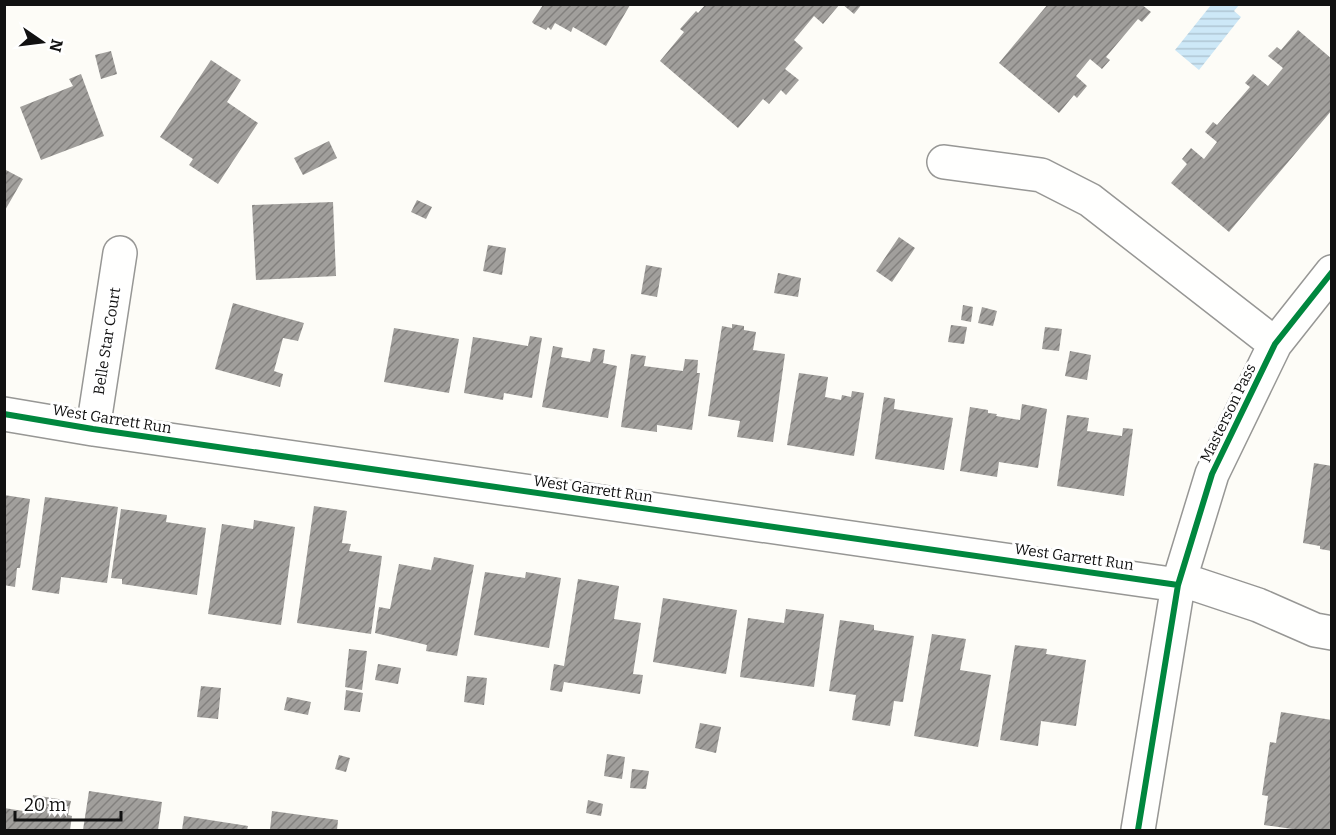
<svg xmlns="http://www.w3.org/2000/svg" width="1336" height="835" viewBox="0 0 1336 835" font-family="Bitter,serif">
	<defs>
		<pattern id="water-rules" width="6" height="5" patternUnits="userSpaceOnUse" patternTransform="scale(1.5)"><rect width="6" height="5" fill="#cde8f7"/><path d="M0 2.5h6" fill="none" stroke="#afc6d3"/></pattern>
		<pattern id="building-hatch" width="6" height="6" patternUnits="userSpaceOnUse" patternTransform="scale(1.5)"><rect width="6" height="6" fill="#a19f9c"/><path d="M-1 1l2-2M0 6l6-6M5 7l2-2" fill="none" stroke="#82807e"/></pattern>
	</defs>
	<rect width="100%" height="100%" fill="#fdfcf7"/>
	<path fill="url(#water-rules)" d="M1211,5H1239L1234,11L1241,17L1199,70L1175,50Z"/>
	<path fill="url(#building-hatch)" d="M706,4H840L823,24L814,16L794,40L803,48L785,69L799,80L786,95L781,90L769,104L763,99L738,128L660,61L684,32L680,29L696,11L698,13Z
		M842,4H862L854,14Z
		M1048,4H1141L1151,12L1142,22L1138,19L1106,57L1110,60L1102,69L1090,59L1076,76L1087,86L1077,98L1074,95L1059,113L999,63Z
		M543,5H630L606,46L573,27L571,32L555,23L551,30L548,27L546,30L534,24L532,22Z
		M1298,30L1332,59V110L1229,232L1171,183L1187,164L1182,159L1191,148L1204,159L1217,142L1205,132L1213,122L1217,125L1250,87L1245,83L1253,74L1268,86L1283,68L1268,56L1277,47L1281,50Z
		M111,51L117,74L101,79L95,55Z
		M211,60L241,80L227,102L258,123L218,184L189,165L193,159L160,137Z
		M81,74L104,136L41,160L20,107L73,86L69,79Z
		M329,141L337,158L303,175L294,158Z
		M4,169L23,179L4,212Z
		M417,200L432,207L426,219L411,212Z
		M333,202L336,276L256,280L252,205Z
		M899,237L915,248L892,282L876,271Z
		M488,245L506,248L502,275L483,271Z
		M646,265L662,268L657,297L641,294Z
		M778,273L801,278L798,297L774,293Z
		M233,303L304,323L298,341L283,338L274,371L283,374L280,387L215,369Z
		M963,305L973,307L971,322L961,320Z
		M982,307L997,311L993,326L978,323Z
		M732,324L744,326V330L756,332L753,350L785,354L773,442L737,437L740,421L708,416L722,326L732,328Z
		M951,325L967,327L964,344L948,342Z
		M1045,327L1062,329L1059,351L1042,349Z
		M394,328L459,339L449,393L384,382Z
		M530,336L542,338L532,398L504,393L503,400L464,393L473,337L528,346Z
		M553,346L563,348L561,357L590,362L593,348L605,350L603,363L617,366L608,418L542,407Z
		M1070,351L1091,355L1087,380L1065,376Z
		M631,354L646,356L644,366L683,371L685,359L698,360L697,373H700L692,430L657,425V432L621,427Z
		M799,373L828,377L825,397L841,400L842,395L851,397L852,391L864,393L854,456L787,445Z
		M884,397L895,399L894,409L953,418L944,470L875,459Z
		M1022,404L1047,409L1038,468L999,462L997,477L960,471L970,407L988,410V413L997,414L996,416L1020,420Z
		M1067,415L1089,418L1087,431L1122,436L1123,428L1133,429L1124,496L1057,486Z
		M1314,463L1332,466V551L1320,549V546L1303,543Z
		M4,495L30,499L20,568H17L15,587L4,585Z
		M45,497L118,507L107,583L61,577L59,594L32,590Z
		M314,506L347,511L342,543L351,544L349,551L382,556L371,634L297,623Z
		M121,509L167,515L166,522L206,528L197,595L122,584V579L111,578Z
		M254,520L295,527L281,625L208,614L222,524L253,529Z
		M434,557L474,565L457,656L426,651L427,645L375,633L379,607L390,609L399,564L431,570Z
		M485,572L525,578L526,572L561,578L549,648L474,635Z
		M578,579L619,586L614,619L641,623L633,674L643,675L640,694L564,682L562,692L550,690L554,664L564,666Z
		M663,598L737,610L726,674L653,662Z
		M786,609L824,614L814,687L740,677L748,618L784,623Z
		M840,620L874,625V630L914,636L903,702L894,701L890,726L852,720L856,695L829,691Z
		M932,634L966,639L960,670L991,675L978,747L914,736Z
		M1015,645L1047,649L1046,654L1086,660L1076,726L1041,721L1038,746L1000,740Z
		M349,649L367,651L362,690L345,687Z
		M378,664L401,668L398,684L375,680Z
		M467,676L487,678L484,705L464,702Z
		M201,686L221,688L218,719L197,717Z
		M346,690L363,693L360,712L344,710Z
		M287,697L311,702L308,715L284,710Z
		M1281,712L1332,720V830H1299L1264,825L1268,796L1262,795L1270,742L1276,743Z
		M700,723L721,727L716,753L695,748Z
		M607,754L625,757L622,779L604,776Z
		M339,755L350,758L346,772L335,769Z
		M632,769L649,771L646,789L630,788Z
		M89,791L162,802L158,830H83Z
		M33,795L71,801L68,815L72,816L70,830H4V808L30,812Z
		M588,800L603,804L601,816L586,813Z
		M272,811L338,820L337,830H270Z
		M184,816L248,826L247,830H182Z"/>
	<g fill="none" stroke-linecap="round" stroke-linejoin="round">
		<g stroke="#979795" stroke-width="36">
			<path id="minor" d="M944,162L1041,175L1090,200L1275,344
				M4,414L93,429L1178,585
				M93,429L120,253
				M1180,579L1258,605L1315,630L1332,633
				M1138,830L1178,585L1212,474L1275,344L1332,272"/>
		</g>
		<use href="#minor" stroke="#fffffe" stroke-width="33"/>
		<g stroke="#fff" stroke-width="10">
			<path id="cycleway" d="M4,414L93,429L1178,585
				M1138,830L1178,585L1212,474L1275,344L1332,272"/>
		</g>
		<use href="#cycleway" stroke="#00873e" stroke-width="6"/>
	</g>
	<g text-anchor="middle" dominant-baseline="central" stroke-width="6" stroke-linejoin="round" paint-order="stroke">
		<g font-size="15" fill="#111" stroke="#fff">
			<text transform="translate(107 341) rotate(-81)">Belle Star Court</text>
			<text transform="translate(1228 413) rotate(-64)">Masterson Pass</text>
			<text transform="translate(112 419) rotate(9)">West Garrett Run</text>
			<text transform="translate(593 489) rotate(8)">West Garrett Run</text>
			<text transform="translate(1074 557) rotate(8)">West Garrett Run</text>
		</g>
	</g>
	<rect width="1336" height="835" fill="none" stroke="#111111" stroke-width="12"/>
	<g transform="translate(42 42) rotate(104)" stroke="#ffffff" stroke-width="4.5" paint-order="stroke">
	<path d="M0-4.5L10 22L0 15L-10 22Z" fill="#111111"/>
	<text y="-9" font-size="16" font-weight="bold" text-anchor="middle" fill="#111111">N</text>
	</g>
	<path d="M15 811v9h106v-9" fill="none" stroke="#111111" stroke-width="3"/>
	<text x="24" y="811" font-size="18" fill="#111111" stroke="#ffffff" stroke-width="4.5" paint-order="stroke">20 m</text>
</svg>
